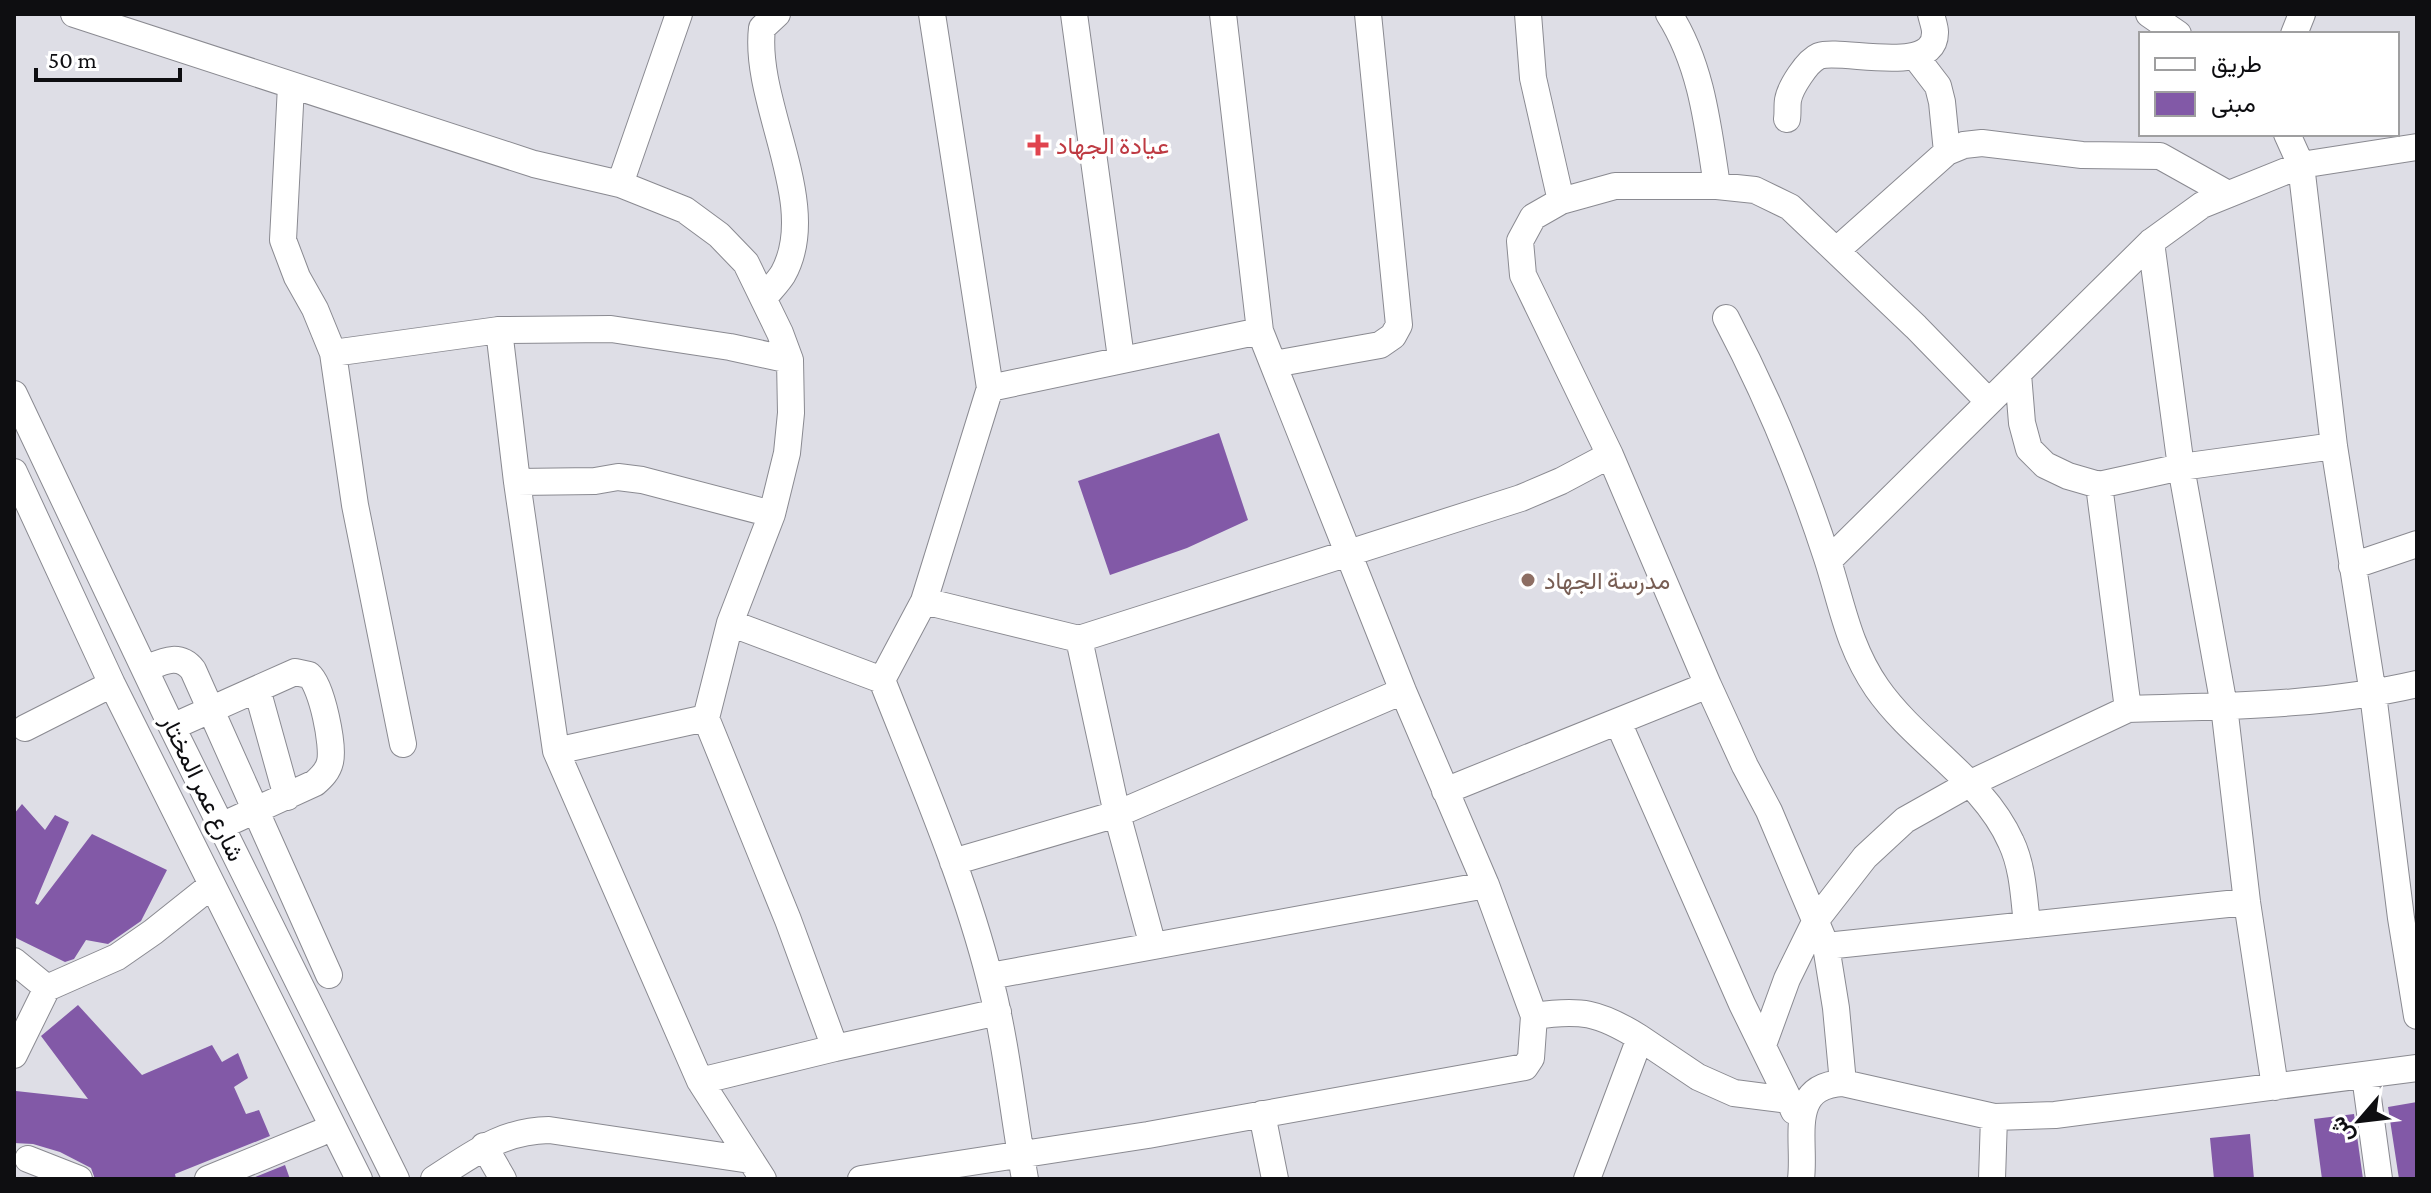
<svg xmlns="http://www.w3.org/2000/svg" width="2431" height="1193" viewBox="0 0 2431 1193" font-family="'Crimson Pro',Vazirmatn,serif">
	<rect width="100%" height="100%" fill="#dedee6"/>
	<path fill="#8259a7" d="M1219,433L1248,520L1187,548L1110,575L1078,481Z
		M22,804L45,830L55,815L69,822L35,903L38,905L92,834L167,870L141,921L108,944L86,940L74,959L65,962L14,937V814Z
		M78,1005L142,1075L212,1045L222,1062L238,1053L248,1078L234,1087L246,1114L259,1110L270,1136L175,1174L176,1179H95L91,1168L60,1152L33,1144L14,1143L16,1091L88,1099L41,1036Z
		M2417,1102V1179H2399L2388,1107Z
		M2354,1114L2363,1179H2322L2314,1119Z
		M2250,1134L2254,1179H2214L2210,1138Z
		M285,1165L290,1179H250Z"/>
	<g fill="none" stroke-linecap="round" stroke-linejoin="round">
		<g stroke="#8a8a91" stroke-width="28">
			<path id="minor" d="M74,14L534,164L620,184L685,210L719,235L746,263L780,333L790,360L791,413L787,453L772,514L730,623L706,718L788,920L835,1048L700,1081
				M932,14L990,388
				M1074,14L1121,358
				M1223,14L1260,331
				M1528,14L1533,78L1561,201
				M1669,14C1702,66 1708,127 1717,186
				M2149,14L2178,34
				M2294,34L2302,14
				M1915,56L1938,86L1942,102L1947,152
				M291,86L283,240L297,277L315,309L333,353L355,505L403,744
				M1787,119C1788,113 1787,106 1788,100C1790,88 1807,61 1819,56C1843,48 1936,77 1935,32C1935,27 1932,19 1931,14
				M2417,147L2301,165L2334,446L2373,694L2401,918L2417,1016
				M620,184L679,14
				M2151,242L2181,467L2224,706L2247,902L2275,1087
				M1837,250L1947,152L1964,145L1982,143L2082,155L2160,156L2228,194
				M764,298C770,290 778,282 783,274C822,204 753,104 762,28L777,14
				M1726,318C1767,396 1800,475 1827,558C1842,604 1848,646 1877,688C1916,744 1983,779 2011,842C2023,867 2024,898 2027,925
				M333,353L499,330
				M1274,364L1380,345L1393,336L1399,325L1368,14
				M2018,374L2022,423L2029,449L2045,465L2068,476L2099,485L2181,467L2334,446
				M14,394L172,727L396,1179
				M14,472L112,684L359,1179
				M517,482L595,481L618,477L642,480L772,514
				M2099,485L2128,709C2224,706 2323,706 2417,684
				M1828,561L2151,242L2202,205L2301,165L2287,134
				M2352,566L2417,544
				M924,601L1079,639L1521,498L1561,481L1610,455
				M730,623L882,680L924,601L990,388L1260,331L1403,691L1486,885L1534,1016L1531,1058L1525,1067L1148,1135L861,1179
				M1079,639L1117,814L1153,946
				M145,669C162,662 179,652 193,670L329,975
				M882,680C921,779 964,877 990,980C1007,1045 1013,1113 1025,1179
				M1708,685L1610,455L1523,275L1520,241L1533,217L1561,201L1615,186H1717L1755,190L1790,207L1916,327L1989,402
				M257,689L287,797
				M1618,722L1742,1004L1789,1100
				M172,727L295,672L309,675C322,686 334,746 330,762C328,771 322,777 315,783L221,826
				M25,728L112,684
				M556,751L706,718
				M1445,791L1708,685L1745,766L1769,811L1826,946L1836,1008L1843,1083
				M953,862L1117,814L1403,691
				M1826,946L2247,902
				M14,961L47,988
				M990,976L1486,885
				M1534,1016C1580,1009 1599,1012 1640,1038L1587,1179
				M1640,1038L1698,1077L1734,1093L1789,1100L1794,1111
				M1763,1045L1787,979L1816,920L1865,857L1905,820L1969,784L2128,709
				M835,1048L998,1012
				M14,1055L47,988L117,957L153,932L212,885
				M2365,1076L2379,1179
				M1262,1114L1275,1179
				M484,1146L503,1179
				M28,1159L79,1179
				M208,1179L320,1133
				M434,1179C473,1154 501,1131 549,1130L750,1160
				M763,1179L700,1081L556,751L517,482L499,330L611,329L730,347L790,360
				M1801,1179C1806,1140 1786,1086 1843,1083L1994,1117L2055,1115L2417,1068
				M1992,1179L1994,1117"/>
		</g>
		<use href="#minor" stroke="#fff" stroke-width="26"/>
	</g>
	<path fill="#e0444e" stroke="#fff" stroke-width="3" d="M1034 133h8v8h8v8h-8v8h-8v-8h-8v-8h8z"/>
	<circle fill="#8d6e63" stroke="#fff" stroke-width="3" cx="1528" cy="580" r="8"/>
	<g text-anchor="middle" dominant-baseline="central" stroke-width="7" stroke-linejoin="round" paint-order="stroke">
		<g font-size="24" fill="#be3a42" stroke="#fff" text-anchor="start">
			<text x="1056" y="145">عيادة الجهاد</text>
		</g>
		<g font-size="24" fill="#785e54" stroke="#fff" text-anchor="start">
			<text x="1544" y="580">مدرسة الجهاد</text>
		</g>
		<g font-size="24" fill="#0e0e11" stroke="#fff">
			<text transform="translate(203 788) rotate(64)">شارع عمر المختار</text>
		</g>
	</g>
	<rect width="2431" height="1193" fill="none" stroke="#0e0e11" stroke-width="32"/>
	<rect x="2139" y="32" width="260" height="104" fill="#ffffff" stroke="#9f9fa0" stroke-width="2"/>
	<rect x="2155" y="58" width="40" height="12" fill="#ffffff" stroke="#9f9fa0" stroke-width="2"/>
	<text x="2211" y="72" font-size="24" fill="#0e0e11">طريق</text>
	<rect x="2155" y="92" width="40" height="24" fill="#8259a7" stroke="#9f9fa0" stroke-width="2"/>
	<text x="2211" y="112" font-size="24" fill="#0e0e11">مبنى</text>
	<g transform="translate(2359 1121) rotate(242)" stroke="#ffffff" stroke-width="6" paint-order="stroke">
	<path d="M0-6L14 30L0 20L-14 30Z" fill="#0e0e11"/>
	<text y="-12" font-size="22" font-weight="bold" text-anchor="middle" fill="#0e0e11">ش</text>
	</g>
	<path d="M36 68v12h144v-12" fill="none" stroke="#0e0e11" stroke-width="4"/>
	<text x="48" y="68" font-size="24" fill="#0e0e11" stroke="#ffffff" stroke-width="6" paint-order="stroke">50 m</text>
</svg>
